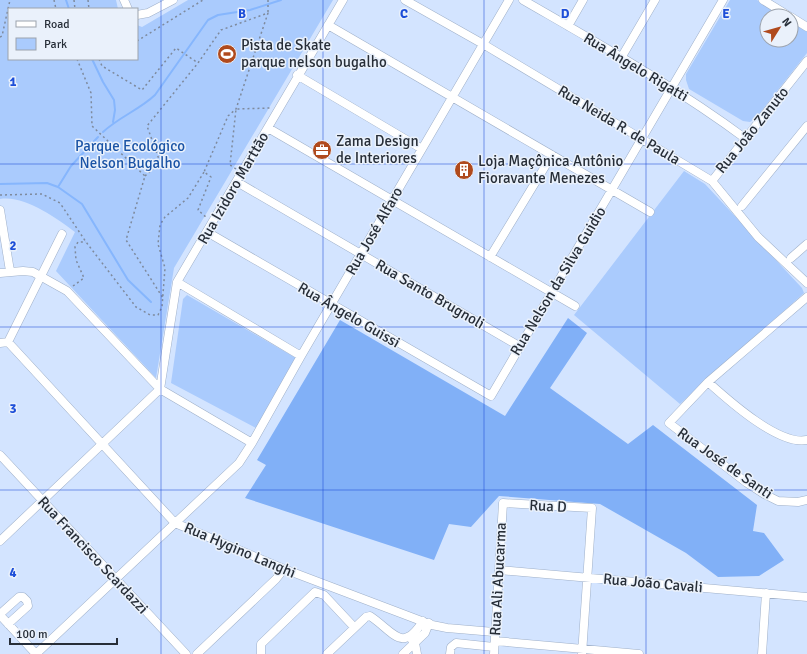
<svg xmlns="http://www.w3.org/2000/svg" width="807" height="654" viewBox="0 0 807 654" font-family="Signika,sans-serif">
	<rect width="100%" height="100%" fill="#d3e4ff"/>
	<path fill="#aacbfd" d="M0,0H116L118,9H9V59H137V25L142,27L188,0H333L174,268L156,378L56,271L75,232C56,218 25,195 0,199Z
		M730,0H757L783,16H767V40H791V21L807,31V53L756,118L750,122L743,121L689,89L686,80V74Z
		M684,171L705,184L802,288L804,293L680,404L574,315Z
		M187,295L296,358L256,428L171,383L183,299Z"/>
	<path fill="#81b0f7" d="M568,318L587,333L550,388L628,444L653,425L757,505L753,531L764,533L784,560L759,576L718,577L686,553L600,504L499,496L471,527L449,524L434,560L245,498L266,465L257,460L340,320L505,416Z"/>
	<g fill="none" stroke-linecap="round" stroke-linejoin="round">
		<path stroke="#86b6fd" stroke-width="2" d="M66,0L69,9
			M92,59L103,82L114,100L115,110L113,122
			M103,132C119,117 139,110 155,95L208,20L218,15L250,10L281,0
			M0,184L47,183L58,187L82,204L128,280L151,302
			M58,187L71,166L98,137"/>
		<g stroke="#9fb0c9" stroke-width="9">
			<path id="minor" d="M124,0L128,9
				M405,0L483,44L712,181L758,237L807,283
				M523,0C599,44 676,87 746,139
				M763,0L789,16
				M137,15L148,13L173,0
				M791,17L807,27
				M328,25L650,212
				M568,26L583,0
				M621,58L655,0
				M297,75L422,149
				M268,128L575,306
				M712,181L807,61
				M237,182L519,346
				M742,206L807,126
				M0,210L10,271
				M207,232L491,396L723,0
				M490,257L552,155
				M791,258L807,244
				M0,273L23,271L33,272L67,291L160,389L252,443
				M177,282L301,356
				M807,297L708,382L669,423L747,483L764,494L778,501L798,502L807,500
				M8,342L175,523L284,569L432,625L447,628L494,632
				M0,343L8,342L62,234
				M708,382C728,400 779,446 807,440
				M0,455L186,654
				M0,541L160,389L177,282L343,0
				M499,570L807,597
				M0,614L19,597H23L27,601L28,606L8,624
				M0,615L36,654
				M412,640L415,643L417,654
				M495,641L639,654
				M36,654L239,463L252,443L301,356L509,0
				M197,654L276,579L284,569
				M261,654V644L315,592L324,595L354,627
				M327,654L366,617L370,616C394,632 402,654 423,621
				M403,654L425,633L429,623
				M450,654L451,647L456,643L494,647
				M494,654L503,503L592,508L582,654
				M762,654L766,593"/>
		</g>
		<path stroke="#7e8a9d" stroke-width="1.5" stroke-dasharray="2 3" stroke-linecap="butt" d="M54,0L56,9
			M74,0L75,9
			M88,0L89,9
			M268,12V0
			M0,37L2,36L10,0
			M137,41L203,0
			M77,59L91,93L92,126L145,176L126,240L163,298
			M99,59L102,66L142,90L176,48L198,63L221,30L268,13L236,109L228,116L204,172L211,177L198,210L207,218
			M236,169L230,165L236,109L271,108
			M145,176L160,162L147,126L198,63
			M0,195L42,194L60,203L86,242L136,307L150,315H158L162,307L165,268L158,244L160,225L165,217L188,198L204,172
			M73,286L84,278L76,260L75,247L78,242H86"/>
		<use href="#minor" stroke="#fff" stroke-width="8"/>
	</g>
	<path fill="none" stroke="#1d4ed8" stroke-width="1" stroke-opacity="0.55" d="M161,0V654M323,0V654M484,0V654M646,0V654M0,164H807M0,327H807M0,490H807"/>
	<defs>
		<g id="stadium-disc" transform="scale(1)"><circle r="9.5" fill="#b04a1d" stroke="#eaf1fb"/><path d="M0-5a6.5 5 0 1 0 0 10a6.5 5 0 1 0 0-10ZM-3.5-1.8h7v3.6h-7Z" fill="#fff"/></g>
		<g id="office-disc" transform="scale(1)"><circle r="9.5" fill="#b04a1d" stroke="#eaf1fb"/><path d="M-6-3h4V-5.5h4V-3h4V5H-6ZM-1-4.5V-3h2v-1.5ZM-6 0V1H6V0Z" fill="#fff"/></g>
		<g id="building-disc" transform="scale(1)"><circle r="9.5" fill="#b04a1d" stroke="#eaf1fb"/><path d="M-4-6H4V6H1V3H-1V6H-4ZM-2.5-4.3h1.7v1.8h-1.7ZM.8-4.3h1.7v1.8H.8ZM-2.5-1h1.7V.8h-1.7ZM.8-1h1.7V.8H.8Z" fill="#fff"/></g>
	</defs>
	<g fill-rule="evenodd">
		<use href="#stadium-disc" x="227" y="54"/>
		<use href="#office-disc" x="322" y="150"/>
		<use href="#building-disc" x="464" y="170"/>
	</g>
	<g text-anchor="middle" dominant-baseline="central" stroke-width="3" stroke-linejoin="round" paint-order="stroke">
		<g font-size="15" fill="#272e38" stroke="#eaf1fb" text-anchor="start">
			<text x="241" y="45">Pista de Skate<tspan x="241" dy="17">parque nelson bugalho</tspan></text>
			<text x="336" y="141">Zama Design<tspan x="336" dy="17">de Interiores</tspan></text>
			<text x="478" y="161">Loja Maçônica Antônio<tspan x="478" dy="17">Fioravante Menezes</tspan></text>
		</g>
		<g font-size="15" fill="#272e38" stroke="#eaf1fb">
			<text transform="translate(636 67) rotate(31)">Rua Ângelo Rigatti</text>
			<text transform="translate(619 125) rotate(31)">Rua Neida R. de Paula</text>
			<text transform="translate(752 130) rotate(-51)">Rua João Zanuto</text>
			<text transform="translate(233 188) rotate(-60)">Rua Izidoro Marttão</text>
			<text transform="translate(374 231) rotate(-60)">Rua José Alfaro</text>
			<text transform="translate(558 281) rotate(-59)">Rua Nelson da Silva Guidio</text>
			<text transform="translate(430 294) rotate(30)">Rua Santo Brugnoli</text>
			<text transform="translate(349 315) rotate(30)">Rua Ângelo Guissi</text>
			<text transform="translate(725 463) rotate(35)">Rua José de Santi</text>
			<text transform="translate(548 506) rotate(3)">Rua D</text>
			<text transform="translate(240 550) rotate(23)">Rua Hygino Langhi</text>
			<text transform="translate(93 555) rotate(47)">Rua Francisco Scardazzi</text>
			<text transform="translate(498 579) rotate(-87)">Rua Ali Abucarma</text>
			<text transform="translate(653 583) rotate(5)">Rua João Cavali</text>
		</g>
		<g font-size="15" fill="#1b54a6" stroke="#eaf1fb">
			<text x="130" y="146">Parque Ecológico<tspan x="130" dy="17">Nelson Bugalho</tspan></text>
		</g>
	</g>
	<g font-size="13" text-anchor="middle" font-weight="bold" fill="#1d4ed8" stroke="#eaf1fb" stroke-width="3" stroke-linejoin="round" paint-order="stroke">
		<text x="242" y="18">B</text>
		<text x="404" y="18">C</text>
		<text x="565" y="18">D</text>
		<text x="726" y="18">E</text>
		<text x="13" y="86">1</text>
		<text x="13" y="250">2</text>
		<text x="13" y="413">3</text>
		<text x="13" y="577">4</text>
	</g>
	<rect x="8" y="8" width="130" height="52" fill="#eaf1fb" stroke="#9ca3ad"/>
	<rect x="16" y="21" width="20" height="6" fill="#ffffff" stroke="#9ca3ad"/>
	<text x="44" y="28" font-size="12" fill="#272e38">Road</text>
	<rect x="16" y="38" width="20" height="12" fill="#aacbfd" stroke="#9ca3ad"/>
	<text x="44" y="48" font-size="12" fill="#272e38">Park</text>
	<g transform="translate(779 28) rotate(53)"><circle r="19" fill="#eaf1fb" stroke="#9ca3ad"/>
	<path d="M0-3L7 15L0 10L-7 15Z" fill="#b04a1d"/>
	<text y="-6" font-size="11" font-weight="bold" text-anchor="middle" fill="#272e38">N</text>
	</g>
	<path d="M10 638v6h107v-6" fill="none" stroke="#272e38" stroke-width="2"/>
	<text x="16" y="638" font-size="12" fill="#272e38" stroke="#eaf1fb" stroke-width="3" paint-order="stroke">100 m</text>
</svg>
